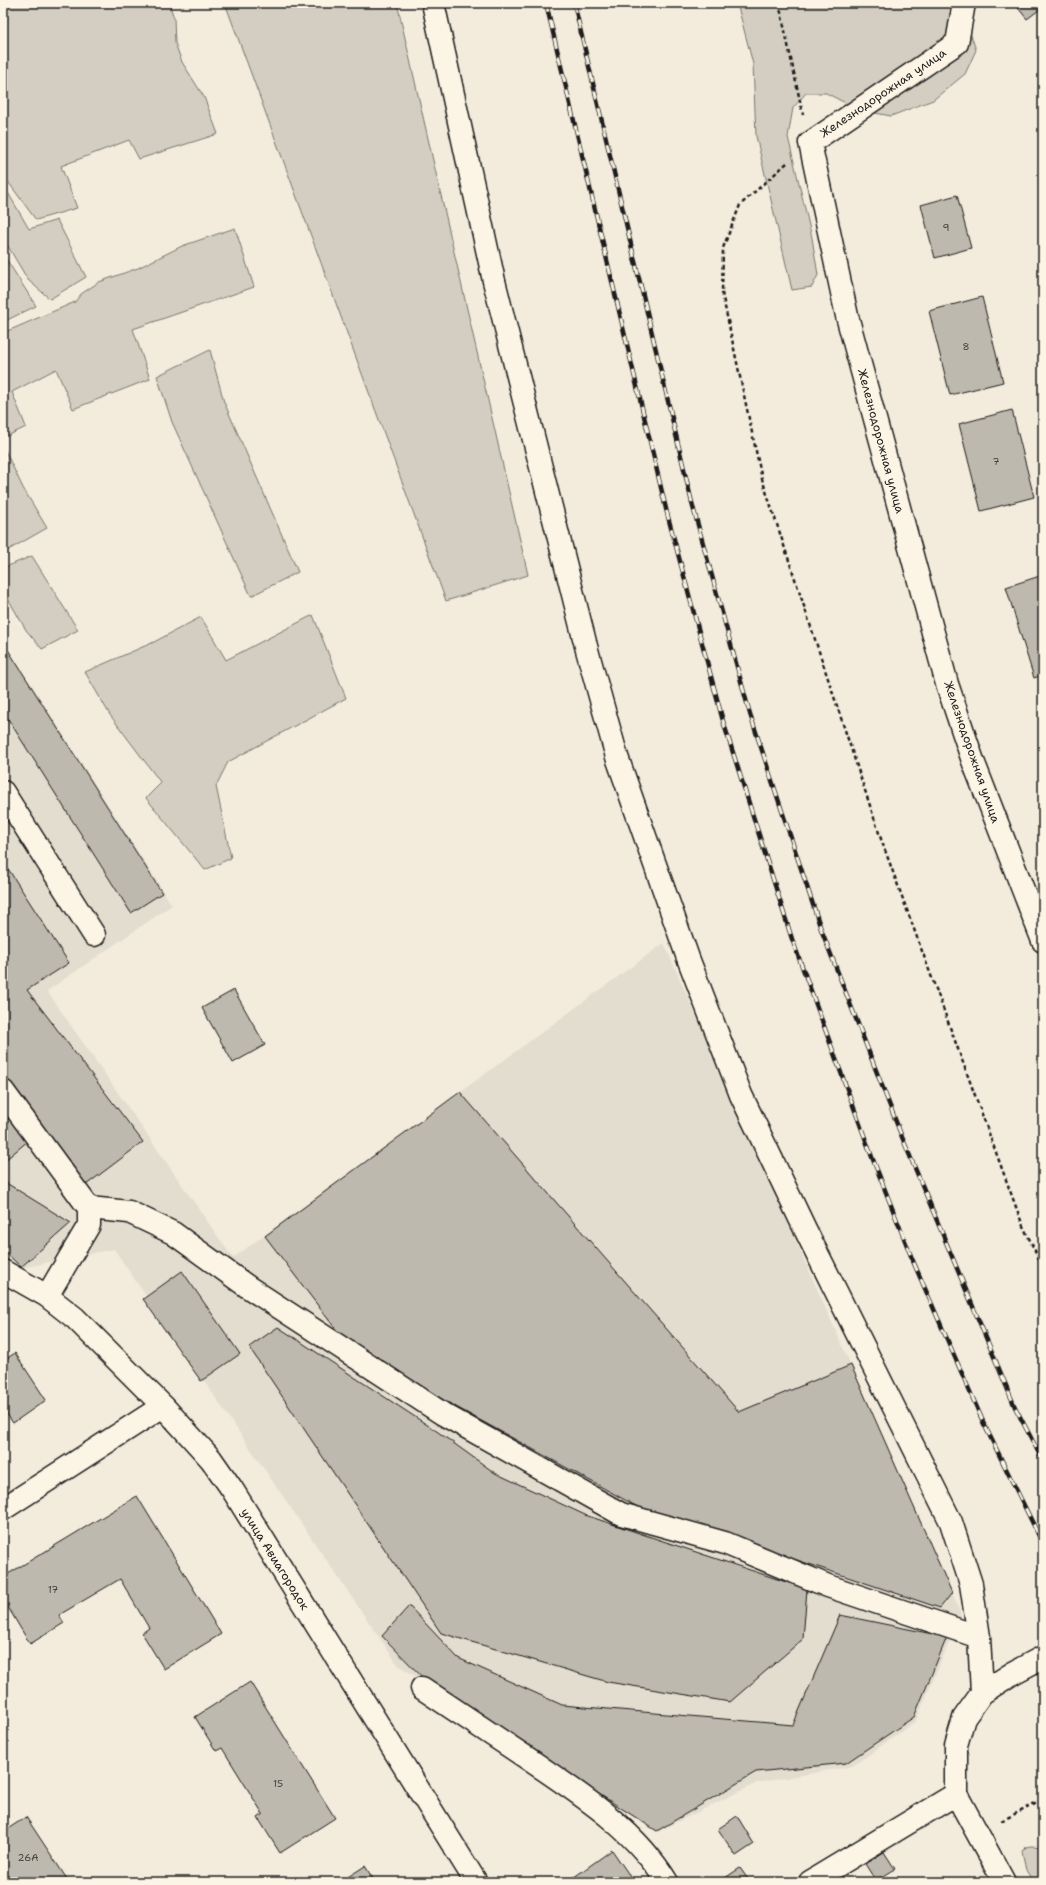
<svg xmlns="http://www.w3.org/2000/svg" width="1046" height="1885" viewBox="0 0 1046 1885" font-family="'Shantell Sans',sans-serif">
	<rect width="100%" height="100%" fill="#f3ecdd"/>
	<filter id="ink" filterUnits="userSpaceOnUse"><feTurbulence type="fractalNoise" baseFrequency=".025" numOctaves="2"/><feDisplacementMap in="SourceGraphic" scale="8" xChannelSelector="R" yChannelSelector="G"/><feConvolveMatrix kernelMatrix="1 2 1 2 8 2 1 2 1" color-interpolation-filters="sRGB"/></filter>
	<g filter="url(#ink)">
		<path fill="#e3ddcf" d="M3,640L172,905L47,991L233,1258L664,943L961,1614L916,1721L853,1766L757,1783L657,1832L398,1665L114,1249L21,1268L3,1253Z"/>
		<path fill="#d3cec1" stroke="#78756e" d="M3,3H169L174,18L175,43L182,62L204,97L218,134L139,159L129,140L61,166L77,208L36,220L9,183L3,169Z
			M225,3H397L528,575L446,601Z
			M737,3H960L976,50L965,74L933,100L891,116L859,110L826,93H806L793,108L788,137L812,238L818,275L812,287L792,290L756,136L753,64Z
			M3,184L29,229L57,220L86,277L50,299L28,280L3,238Z
			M235,228L254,287L133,329L150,379L73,409L56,369L12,392L26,427L3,438V333L75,302L81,294L99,282L138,268L182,246Z
			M3,254L36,306L3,322Z
			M210,350L224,402L298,572L251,596L172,422L157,376Z
			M3,446L23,488L47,528L3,553Z
			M32,556L78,630L42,649L26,630L3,590V568Z
			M313,615L346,698L228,762L216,786L231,858L205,870L146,798L161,783L110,715L85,672L154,642L201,617L226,660Z
			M1032,1846L1043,1847V1882H1033L1026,1870L1022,1851L1026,1847Z"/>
		<path fill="#beb9ae" stroke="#1c1c1c" d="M1014,3H1043V7L1027,19Z
			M957,195L971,248L935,258L921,205Z
			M982,297L1003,382L950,395L929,311Z
			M1012,410L1034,497L981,511L959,424Z
			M1043,575V675L1034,678L1006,587Z
			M3,642L162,893L131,913L3,711Z
			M3,861L69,963L27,990L143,1142L86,1185L3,1076Z
			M234,990L265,1045L233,1063L202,1008Z
			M460,1092L739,1412L851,1365L952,1593L940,1608L636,1506L447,1402L341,1336L265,1236Z
			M3,1107L29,1140L3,1162Z
			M3,1181L71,1223L21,1267L3,1250Z
			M182,1271L240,1354L201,1381L143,1299Z
			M278,1327L438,1432L495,1473L585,1515L807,1589L803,1639L730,1702L608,1682L441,1633L249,1347Z
			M15,1353L46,1400L13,1423L3,1408V1361Z
			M137,1496L221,1634L164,1669L142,1633L149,1628L120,1579L59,1615L64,1623L30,1644L3,1599V1577Z
			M409,1606L458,1658L562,1705L793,1725L840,1615L947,1637L914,1717L846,1763L756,1772L657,1831L434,1689L382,1636Z
			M250,1682L335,1818L280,1853L258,1818L263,1814L222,1748L216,1751L195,1717Z
			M737,1816L754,1844L736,1856L718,1829Z
			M26,1817L69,1882H3V1832Z
			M612,1850L634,1882H571L570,1880Z
			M884,1852L895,1869L876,1881L865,1864Z
			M365,1866L375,1882H340Z
			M740,1868L750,1882H719Z"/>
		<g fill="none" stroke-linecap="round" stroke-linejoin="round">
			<g stroke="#1c1c1c" stroke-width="25">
				<path id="minor" d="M433,3L494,281L587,650L617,757L688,958L741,1095L805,1229L951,1522L971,1584L979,1637L982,1693
					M964,3L957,43L810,143L847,316L947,684L973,761L1043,941
					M3,792L94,935
					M3,1091L89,1208V1225L47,1296
					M89,1208L129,1212L173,1233L248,1287L443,1414L621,1514L725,1543L828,1586L979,1637
					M3,1271L47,1296L75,1318L163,1406
					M3,1509L163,1406L211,1459L232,1489L476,1882
					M422,1688C458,1712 494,1736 530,1760C581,1795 634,1828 667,1882
					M810,1882L956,1794
					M1004,1882L956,1794V1745L964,1718L982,1693L1013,1673L1043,1657"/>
			</g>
			<path stroke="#1c1c1c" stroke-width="2.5" stroke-dasharray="4 3" stroke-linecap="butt" d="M779,3L803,115
				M787,163L740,205L723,248L722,293L762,479L882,842L1023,1226L1043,1267
				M1001,1821L1043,1800"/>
			<use href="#minor" stroke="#fcf5e5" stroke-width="22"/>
			<g stroke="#1c1c1c" stroke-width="4.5">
				<path id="rail" d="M546,3L667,513L723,721L792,939L872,1157L913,1261L984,1424L1043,1544
					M574,3L693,507L750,714L821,929L902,1137L1015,1407L1043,1461"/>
			</g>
			<use href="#rail" stroke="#fcf5e5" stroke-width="3" stroke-dasharray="9" stroke-linecap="butt"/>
		</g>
	</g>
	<g text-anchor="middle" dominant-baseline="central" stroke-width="4" stroke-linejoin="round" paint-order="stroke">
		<g font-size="10" fill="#444340">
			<text x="946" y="227">9</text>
			<text x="966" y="346">8</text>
			<text x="996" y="461">7</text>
			<text x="53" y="1589">17</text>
			<text x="278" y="1783">15</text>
			<text x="28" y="1857">26А</text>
		</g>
		<g font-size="12" fill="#1c1c1c" stroke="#fcf5e5">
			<text transform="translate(883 93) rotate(-34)">Железнодорожная улица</text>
			<text transform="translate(881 441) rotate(75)">Железнодорожная улица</text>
			<text transform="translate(972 752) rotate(71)">Железнодорожная улица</text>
			<text transform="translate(275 1559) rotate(58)">улица Авиагородок</text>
		</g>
	</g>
	<rect width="1046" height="1885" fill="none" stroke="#fcf5e5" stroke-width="16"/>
	<rect x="8" y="8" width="1030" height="1869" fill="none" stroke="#1c1c1c" stroke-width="1.5" filter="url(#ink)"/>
</svg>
